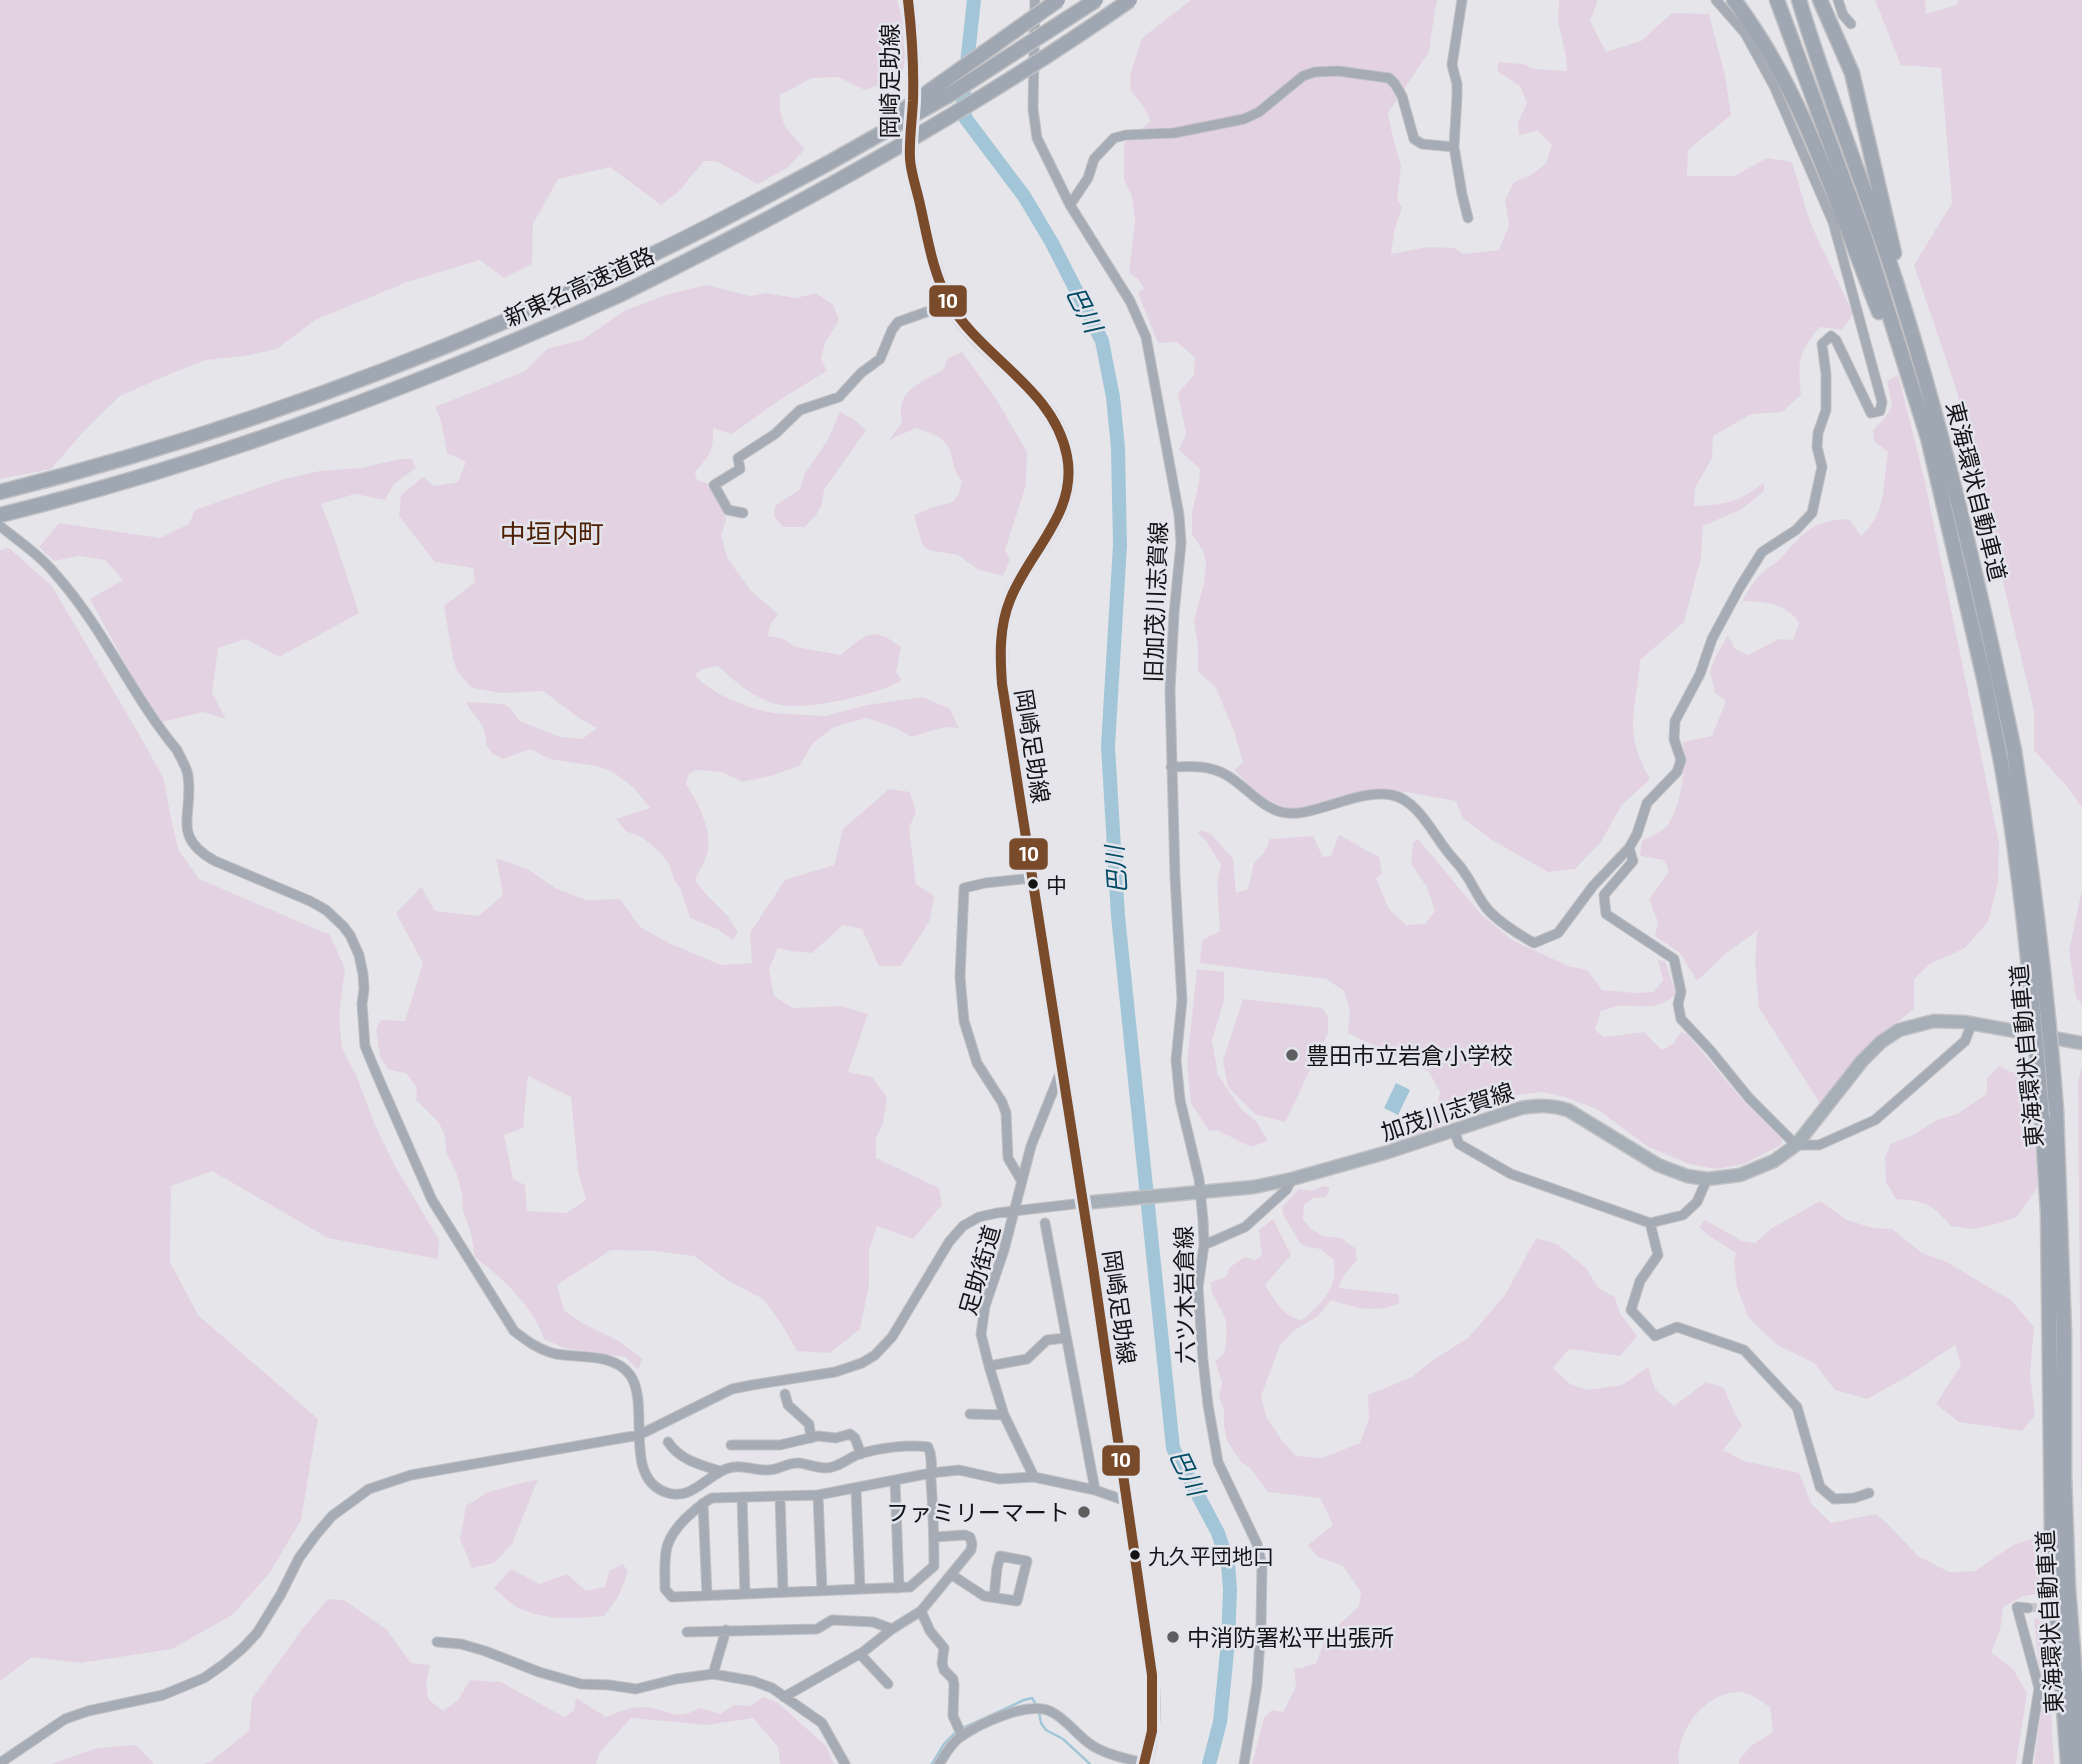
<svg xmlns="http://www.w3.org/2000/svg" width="2082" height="1764" viewBox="0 0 2082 1764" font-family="'Exo 2','Noto Sans JP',sans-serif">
	<rect width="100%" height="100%" fill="#e6e6ea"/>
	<path fill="#e3d3e2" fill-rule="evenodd" d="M0,0H897L908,40L903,71L888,82L865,90L838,77L812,78L780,95C779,124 786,129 805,149L787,168L758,184L716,161H704L678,192L661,205L610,167L558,179L533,224L532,264L504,278L480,260L407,282L315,320L277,349L245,356L206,360L170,374L120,396L85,430L51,469L0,479Z
		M1191,0H1438L1435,9L1429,52L1388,113L1392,133L1401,166L1397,200L1402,207L1394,232L1391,254L1428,247L1454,248L1464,254L1499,250L1509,225L1505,200L1514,182L1533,174L1546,163L1552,145L1538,131L1519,135L1518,122L1527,103L1520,86L1497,71L1499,62L1523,64L1535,69L1567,71L1566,57L1558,21L1559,0H1598L1590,21L1606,52L1641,41L1672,13L1709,14L1725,75L1731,115L1688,150L1687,176H1734L1767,158L1792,162L1810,222L1853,314L1842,330L1820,327C1797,353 1798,362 1801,395L1782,412L1751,414L1713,436L1712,458L1695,488L1694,506C1728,504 1736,503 1764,483V491L1742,509L1703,526L1701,558L1684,622L1640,660C1639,687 1629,717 1635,743C1638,756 1644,768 1650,779L1621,806L1601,842L1575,869L1548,872L1492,840L1463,818L1456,801L1400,791L1357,792L1301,808C1272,814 1253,788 1234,770L1243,762L1235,734L1216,688L1198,671V647L1194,622L1204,583L1206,563L1203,551L1192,534V512L1199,483L1200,469L1179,450L1186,434L1178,393L1194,375L1195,358L1177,342L1158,343L1138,293L1144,288L1138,279L1129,273L1135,221L1132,196L1124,179V143L1151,121L1144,107L1131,91L1130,75L1142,38Z
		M1875,0H1925L1926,14L1957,5L1958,0H2082V808L2069,789L2034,750V711L1957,392L1914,265L1952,203L1941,68L1901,65Z
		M707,285L750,296L766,293L796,298L816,293L833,305L839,320L825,343L821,359L827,371L781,399L732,434L713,428C714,450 710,456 695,472L697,480L707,483L715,492L725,510L726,521L721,535L728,559L751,591L778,614L770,625L768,636L784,639L796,647L841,655C866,634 872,625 901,647L896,672L902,680C881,694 806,711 781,705C756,700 736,683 718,666L700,670L695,675L704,684L723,696L752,708L773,713L825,716L867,705L923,697L950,709L959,728L944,727L911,737L896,728L867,718L834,727L813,743L800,765L774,775L743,782L722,772L696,770L689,774L686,784C697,801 711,827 708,848C707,859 699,871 695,880L704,892L727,915L738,933L733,940L717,929L690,918L681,890L674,880L669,864L660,852L643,838L626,831L616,819L650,808L634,788L613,772L596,766L550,759L530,749L503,759L492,753L486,745C488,725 474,718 466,702L504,704L511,709L520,721L560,737L582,739L597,728L579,718L543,691L502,693L472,688L457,671L453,658L444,606L475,582L473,568L435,562L399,516L401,495L423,477L434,486L458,482L466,462L447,453L441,421L435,407L525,371L547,349L582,340L624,311L669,294Z
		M962,352L995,397L1027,452L1026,485L1005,550L1010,560L1003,576L979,570L958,555L928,550L922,544L914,515L933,507L953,502L959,493L962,481C951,467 955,461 949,449C944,436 928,432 916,428L889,440L902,422C895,389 921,383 943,370L948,358Z
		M1898,375L1925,482L1999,843L1998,882L1988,922L1965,948L1930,964L1914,979V1009C1878,1035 1848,1070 1821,1105L1759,1008L1755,962L1757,931L1725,954L1697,981L1680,953L1655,936L1658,922L1649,900L1669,871L1664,860L1640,856L1642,841C1650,836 1665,831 1669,823C1682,801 1686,766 1683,742L1712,736L1726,701L1715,693L1710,671L1715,658L1728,635L1735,649L1748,655L1779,639L1793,640L1799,623C1787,603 1763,601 1742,601C1747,594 1751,584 1757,578C1763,571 1772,566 1779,560C1802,535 1813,519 1849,519L1861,536C1888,511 1882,485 1888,452L1874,441L1873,430L1885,418L1892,406L1887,381Z
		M840,412L853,419L866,430L824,490L822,504L816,515L805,527H783L774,516L775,506L800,489L804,475L827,441Z
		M400,459H412L416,468L394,484L385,500L355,494L321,504L335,540L359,613L279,657L246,639L218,648L212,693L226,719L203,712L158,723L90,599L123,580L105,560L79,556L54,561L39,547L59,523L160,538L189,524L195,510L284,479L320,471L361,468Z
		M9,548L52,586L147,748L164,780L171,819L179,851L199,879L330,935L345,969L339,1014L342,1048L357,1077L374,1123L395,1166L439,1240L438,1259L328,1238L212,1171L171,1186L170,1262L198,1315L318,1419L301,1520L269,1574L232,1615L172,1649L80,1663L32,1657L0,1681V550Z
		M889,789L910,792L916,812L909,828L916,884L934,896L930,920L901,966H879L862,929L843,925L812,953L790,951L778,948L769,969L774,996L793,1008L841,1006L868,1014L848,1072L872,1077L887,1097L883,1123L876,1138V1158L939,1188L942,1205L913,1239L877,1226L869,1251V1285L860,1329L830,1353L797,1351L781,1323L763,1299L730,1282L694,1256L655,1251L611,1250L557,1285L564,1310L582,1323L619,1341L643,1359L638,1369L625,1357L564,1348L544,1339C534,1307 501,1277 475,1257L471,1234L463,1210L462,1194L457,1175L446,1152L445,1136L439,1123L416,1100L417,1088L406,1073L389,1070L380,1057L376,1029L381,1020L405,1021L423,963L396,913L421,887L435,911L479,916L503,895L496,858L529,870L555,888L586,900L620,899L640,927L669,943L721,965L752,963L750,933L785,880L834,865L843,829ZM528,1076L571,1097L578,1171L586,1200L566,1213L527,1211L525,1185L513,1179L504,1135L523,1128Z
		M1202,830L1212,835L1233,859L1236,893L1248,889L1254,863L1265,851L1270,839L1313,836L1323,857L1331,856L1339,835C1354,842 1364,851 1379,856L1382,874L1376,878L1389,909L1406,925L1425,924L1435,911L1427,887L1411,864L1413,842L1418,839L1481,914L1512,940L1568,966L1587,970L1602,990L1636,993L1654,992L1663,980L1658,960L1665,961L1676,994C1657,1013 1640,1004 1617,1006C1612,1007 1606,1010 1601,1011L1595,1030L1604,1037L1644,1032L1662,1050L1673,1044L1681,1032L1687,1034L1746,1104L1782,1139L1781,1145L1744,1164L1717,1169L1689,1164L1647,1146L1597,1109L1565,1097L1542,1092L1502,1097H1476L1428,1134L1401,1143L1398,1140L1416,1130L1435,1114L1440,1092L1429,1072L1348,1033L1350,1011L1344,991L1326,979L1200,963L1202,940L1220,931L1217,884L1221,865L1206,841L1197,833Z
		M2082,889V1005L2076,997L2069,951Z
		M1197,969L1224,972V1001L1212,1040L1218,1075L1241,1109L1256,1121L1268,1141L1251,1147L1217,1130L1209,1131L1191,1103L1187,1063Z
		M1243,999L1322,1008L1328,1016V1033L1285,1122L1255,1114L1228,1087L1223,1061Z
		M2082,1065V1592L2078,1081Z
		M1999,1066L2011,1072L2029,1075L2038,1187L2017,1217L1996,1224L1972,1229L1951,1226C1931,1203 1925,1201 1896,1199L1886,1182L1885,1157L1891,1144L1913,1135L1937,1120L1957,1114L1987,1094V1078Z
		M1324,1186L1330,1188L1326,1197L1313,1198L1304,1205L1303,1219L1310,1228L1323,1236L1341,1238L1356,1249L1357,1260L1344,1275L1338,1288L1398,1294L1400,1303C1375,1314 1356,1308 1331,1300L1318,1316L1293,1331L1279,1347L1261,1397L1267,1418L1280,1438L1296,1456L1322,1458L1360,1443L1369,1419L1368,1395L1412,1377L1430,1362L1468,1338L1505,1295L1536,1238L1557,1244L1586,1268L1598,1288L1615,1297L1620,1314L1637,1336L1620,1356L1569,1349L1553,1368L1570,1384L1587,1390L1622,1385L1648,1367L1655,1389L1674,1406L1706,1382L1724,1388L1735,1414L1742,1426L1723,1450L1744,1461L1799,1473L1811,1503L1831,1523L1875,1514L1886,1522L1918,1556L1949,1572L1975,1571L2013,1545L2043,1535L2048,1592L2024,1596L2003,1607L2000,1631L1991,1652L2013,1669L2027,1693L2016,1764H1739V1760L1751,1746L1773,1732L1770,1707C1762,1702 1749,1692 1740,1692C1706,1691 1675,1731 1679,1764H1252L1264,1718L1272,1710L1283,1712L1296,1687L1294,1668H1301L1316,1663L1326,1637L1359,1606L1361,1592L1343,1566L1318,1557L1308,1545L1333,1525L1320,1498L1268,1492L1250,1468L1241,1462L1227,1441L1224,1425V1409L1219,1398L1222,1382L1215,1361L1224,1354C1226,1342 1228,1331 1225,1319C1221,1303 1210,1299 1211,1282L1226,1277L1230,1267L1245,1257L1255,1260L1262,1255L1259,1230L1273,1219L1291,1255L1265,1285C1275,1300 1283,1317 1302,1320C1315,1310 1331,1294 1334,1278C1335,1272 1334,1265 1334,1260L1321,1249L1308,1247L1300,1243L1283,1214L1282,1207L1299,1189L1311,1191Z
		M1820,1201L1847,1220L1873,1228L1892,1229L1922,1253L1947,1262L2012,1301L2034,1327L2030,1374L2035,1415L2022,1431L1959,1422L1936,1404L1961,1365L1955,1345L1910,1375L1867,1399L1835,1390L1814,1363L1777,1345L1748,1317L1737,1287L1734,1262L1736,1253L1708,1235L1699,1227L1705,1220L1742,1241L1755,1243L1772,1228Z
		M538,1479L512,1544L494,1563L472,1568L460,1539L466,1506L488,1492Z
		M623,1564L628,1572L618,1597L604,1616C575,1619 542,1621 515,1606C508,1602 501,1594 494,1588L511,1569L539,1584L567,1574L586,1591L605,1587L609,1571Z
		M328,1599L344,1600L386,1629L411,1663L430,1665L426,1683L428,1699L443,1711L458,1700L470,1680L501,1682L564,1717L574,1710L576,1698L606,1717C618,1712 632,1706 645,1707C669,1708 673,1723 700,1708L720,1714L734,1705L750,1706L764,1697L778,1703L826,1746L834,1764H780L778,1747L753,1718L706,1725L631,1718L600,1752L596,1764H203L210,1762L249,1731L252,1699L303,1628Z
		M2034,1618L2046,1619L2054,1764H2034L2044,1688L2038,1660Z
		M136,1745L154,1764H51L97,1748Z"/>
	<path fill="#a2c6d8" d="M1396,1083L1410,1090L1398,1115L1384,1108Z"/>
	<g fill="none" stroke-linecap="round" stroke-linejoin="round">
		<path stroke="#a2c6d8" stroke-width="2.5" d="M1039,1712L1041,1723L1046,1730L1063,1739L1090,1764
			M963,1728L1024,1700L1032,1698L1037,1706
			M932,1764L944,1744L957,1731"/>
		<path stroke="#a2c6d8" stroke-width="14" d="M974,0L963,100V110L966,119L1024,196L1052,243L1102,341L1113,397L1118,448L1120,545L1108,746L1118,916L1173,1448L1218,1533L1228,1563L1230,1590L1228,1642L1220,1722L1209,1764"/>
		<path stroke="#c6c6ca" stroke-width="9" stroke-dasharray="9 4.5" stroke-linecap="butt" d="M2028,1608L2082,1604"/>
		<g stroke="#c1c1c3" stroke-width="11">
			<path id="minor" d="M1035,0L1033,109L1037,138L1070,205L1130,301L1146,337L1179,515L1181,543L1174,614L1170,690L1175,877L1182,1000L1176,1060L1180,1100L1199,1179L1203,1220L1204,1245L1198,1287L1203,1360L1208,1405L1218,1462L1257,1544L1262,1565L1261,1625L1257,1685L1244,1764
				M1462,0L1452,65L1457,84V96L1454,147L1462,194L1468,218
				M1838,0L1843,15L1851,24
				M1070,205L1088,178L1094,159L1114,138L1126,135L1174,133L1244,119L1259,112L1303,76L1315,72L1338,71L1389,78L1395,84L1402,96L1414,139L1422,144L1454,147
				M743,513L728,510L714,485L740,469L738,458L775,434L800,410L839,397L861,373L880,359L892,330L898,322L932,310L948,301
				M0,526C20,542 41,556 57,576C104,629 132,696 177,750C181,759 187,767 188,776C194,815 170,836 215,861L310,901L326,910L343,926L350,935L359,955L363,974L364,989L362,1004L365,1046L377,1075L432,1200L514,1331C527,1341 539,1350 556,1354C579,1358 615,1353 630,1375C651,1404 622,1476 665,1492C690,1502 705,1477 726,1469C740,1463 754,1471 768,1470C779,1470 788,1462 799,1463C808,1464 816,1468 825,1468C838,1468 848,1458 859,1454C879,1448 907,1444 928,1447C933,1457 931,1469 931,1480C933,1509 934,1537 934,1566L910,1587L672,1597L665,1589C665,1556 661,1543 686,1518C695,1510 702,1503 712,1498L818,1495L931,1473L959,1470L999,1479L1034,1477L1095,1490L1126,1501
				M1171,767C1191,766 1211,765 1228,776C1246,787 1260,806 1281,812C1311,820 1356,788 1392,795C1417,800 1432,832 1447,851C1452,858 1459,864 1464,872C1473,884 1479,901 1490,912C1503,925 1518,934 1534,943L1558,933L1593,886L1629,848L1637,834L1647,803L1677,772L1681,760L1674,739L1675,721L1700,674L1712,639L1740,587L1762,552L1796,530L1812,513L1822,467L1817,447L1818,433L1826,410V374L1822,344L1831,336L1836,340L1871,413L1880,411L1882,402L1833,222L1774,86L1745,33L1716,0
				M1629,848L1633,861L1604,895L1606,914L1674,959L1681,992L1678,1004L1681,1019L1710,1050L1749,1098L1796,1145H1819L1875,1120L1965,1041L1972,1023
				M1454,1131L1459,1144L1511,1174L1650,1223L1683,1215L1697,1202L1707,1179
				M1021,1180L1008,1158L1006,1113L1002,1102L977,1063L964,1021L960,977L964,888L985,883L1032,878
				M1045,1223L1095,1490
				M1650,1223L1658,1255L1640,1281L1631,1310L1655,1336L1677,1327L1744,1350L1797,1407L1820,1487L1834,1499L1854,1498L1869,1493
				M1204,1245L1245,1227L1286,1190L1292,1179
				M989,1366L1027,1359L1047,1340L1066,1338
				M785,1394L788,1405L809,1424L811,1438
				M970,1414L1004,1415
				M668,1442C680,1460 700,1465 720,1471
				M731,1445H780L818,1436L836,1438L850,1434L855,1438L861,1454
				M1034,1477L1004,1415L989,1366L981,1334L985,1306L1004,1250L1031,1146L1061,1071
				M895,1481L899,1588
				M856,1489L860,1589
				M818,1495L822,1590
				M742,1497L745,1594
				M780,1497L783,1591
				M703,1503L707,1595
				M952,1575L984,1596L1017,1601L1027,1561L1000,1556L997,1568L994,1597
				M921,1611L930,1631L944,1648L942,1663L944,1670L953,1679L954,1685L953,1716L962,1736
				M687,1632L817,1629L832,1620L873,1622L892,1629
				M437,1642L461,1644L485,1651L539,1672L581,1684L609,1685L636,1689L676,1679L713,1674L753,1681L772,1688L822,1723L845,1764
				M860,1654L888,1684
				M713,1674L726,1630
				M784,1697L863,1652L892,1629L921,1611L971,1550L972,1544L970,1537L965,1535L934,1537
				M0,1763L65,1719L88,1711L163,1695L204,1678L224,1664L243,1648L257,1633L281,1594L299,1558L315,1536L332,1516L369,1489L411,1475L639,1435L732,1389L752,1385L835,1372L862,1363L875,1355L892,1337L949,1242L963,1226L979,1217L997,1213L1083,1203
				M939,1764C945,1755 950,1745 959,1738C978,1724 1027,1701 1050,1711C1067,1719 1078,1737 1093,1746C1108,1755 1127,1759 1144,1763
				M2027,1764L2039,1688L2017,1607L2028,1608"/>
		</g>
		<g stroke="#c1c1c3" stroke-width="15">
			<path id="major" d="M908,0C912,32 914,63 913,95C913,117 909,138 910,159C911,173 916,187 919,201C926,231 934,275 949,302C979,360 1056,387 1067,456C1076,515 1037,543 1014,590C999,620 1000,652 1002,684L1093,1267L1152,1675C1154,1706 1155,1735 1144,1764
				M1083,1203L1254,1187L1292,1179L1388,1152L1521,1108C1538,1105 1551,1105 1568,1110L1658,1165L1687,1176L1707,1179L1740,1175L1774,1161L1796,1145L1862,1061L1881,1042L1899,1030L1934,1021L1964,1022L2082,1043"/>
		</g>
		<g stroke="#c1c1c3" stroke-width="17">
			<path id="highway" d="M1734,0C1804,92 1837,206 1879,312
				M1777,0L1865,238L1928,438L1983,674L2000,756
				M1799,0C1825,88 1860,174 1889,261C1942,421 1979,585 2014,750
				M1820,0L1852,73L1894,253
				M0,492C224,436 443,355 651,255C710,227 767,196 825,165
				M0,515C213,463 420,385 619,295
				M2056,1109L2064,1332V1474L2068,1587L2082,1764
				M2042,1117L2048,1213L2052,1545L2068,1764"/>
		</g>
		<use href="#minor" stroke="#a5acb6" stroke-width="9"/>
		<use href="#major" stroke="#a6aeb8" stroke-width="12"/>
		<use href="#highway" stroke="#9fa7b3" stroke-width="14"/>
		<g stroke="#c1c1c3" stroke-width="17" stroke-linecap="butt">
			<path id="highway-bridge" d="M889,120L1058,0
				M825,165L949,95L1096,0
				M619,295C796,208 968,113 1130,0
				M2014,750C2032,869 2047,989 2056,1109
				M2000,756C2022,875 2032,996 2042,1117"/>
		</g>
		<use href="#highway-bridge" stroke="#9fa7b3" stroke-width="14"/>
		<g stroke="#e4e5ec" stroke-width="16">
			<path id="bus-1" d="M908,0C912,34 914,67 913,101C912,120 909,140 910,159C911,173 916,187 919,200C927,234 932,272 949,302C981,358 1054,388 1067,456C1078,513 1029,551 1010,600C999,627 1000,656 1002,684L1093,1267L1152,1675V1731L1144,1764"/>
		</g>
		<use href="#bus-1" stroke="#7a4b2a" stroke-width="10"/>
	</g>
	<g fill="#141416" stroke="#e4e5ec" stroke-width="2.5">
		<circle cx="1033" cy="884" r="6"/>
		<circle cx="1135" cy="1555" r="6"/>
	</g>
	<g fill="#5e5e60" stroke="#e4e5ec" stroke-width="2.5">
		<circle cx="1292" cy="1055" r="7"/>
		<circle cx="1084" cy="1512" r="7"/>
		<circle cx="1173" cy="1637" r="7"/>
	</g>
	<g text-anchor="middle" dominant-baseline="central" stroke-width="5" stroke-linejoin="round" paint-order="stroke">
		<g font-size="21" fill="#141416" stroke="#e4e5ec" text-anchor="start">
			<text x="1046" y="884">中</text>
			<text x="1148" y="1555">九久平団地口</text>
		</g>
		<g font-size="23" fill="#141416" stroke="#e4e5ec">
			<text transform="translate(889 81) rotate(-90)">岡崎足助線</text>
			<text transform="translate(579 286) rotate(-24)">新東名高速道路</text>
			<text transform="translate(1977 491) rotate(76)">東海環状自動車道</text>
			<text transform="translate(1155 602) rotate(-88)">旧加茂川志賀線</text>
			<text transform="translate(1033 746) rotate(81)">岡崎足助線</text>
			<text transform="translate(2026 1056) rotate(-95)">東海環状自動車道</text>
			<text transform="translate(1447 1111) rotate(-18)">加茂川志賀線</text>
			<text transform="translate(979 1270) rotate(-74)">足助街道</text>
			<text transform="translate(1184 1295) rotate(-91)">六ツ木岩倉線</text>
			<text transform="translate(1120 1307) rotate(82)">岡崎足助線</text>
			<text transform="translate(2049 1622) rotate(-93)">東海環状自動車道</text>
		</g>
		<g font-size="23" fill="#141416" stroke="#e4e5ec" text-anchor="start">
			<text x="1306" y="1055">豊田市立岩倉小学校</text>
			<text x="1070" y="1512" text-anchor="end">ファミリーマート</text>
			<text x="1187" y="1637">中消防署松平出張所</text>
		</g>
		<g font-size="24" font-style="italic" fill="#004b64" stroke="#e4e5ec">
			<text transform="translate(1085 309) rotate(63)">巴川</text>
			<text transform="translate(1115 870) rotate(-94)">巴川</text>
			<text transform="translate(1188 1472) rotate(64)">巴川</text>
		</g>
		<g font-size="26" fill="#4e2003" stroke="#e4e5ec">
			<text x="552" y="532">中垣内町</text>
		</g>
	</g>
	<g stroke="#e4e5ec" stroke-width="2.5">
		<rect x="928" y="284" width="40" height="34" rx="7" fill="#7a4b2a"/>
		<rect x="1008" y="837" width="41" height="34" rx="7" fill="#7a4b2a"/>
		<rect x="1101" y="1444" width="40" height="33" rx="7" fill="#7a4b2a"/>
	</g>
	<g font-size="19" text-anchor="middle" font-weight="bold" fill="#fff">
		<text x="948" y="308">10</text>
		<text x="1029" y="861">10</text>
		<text x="1121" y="1467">10</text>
	</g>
</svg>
